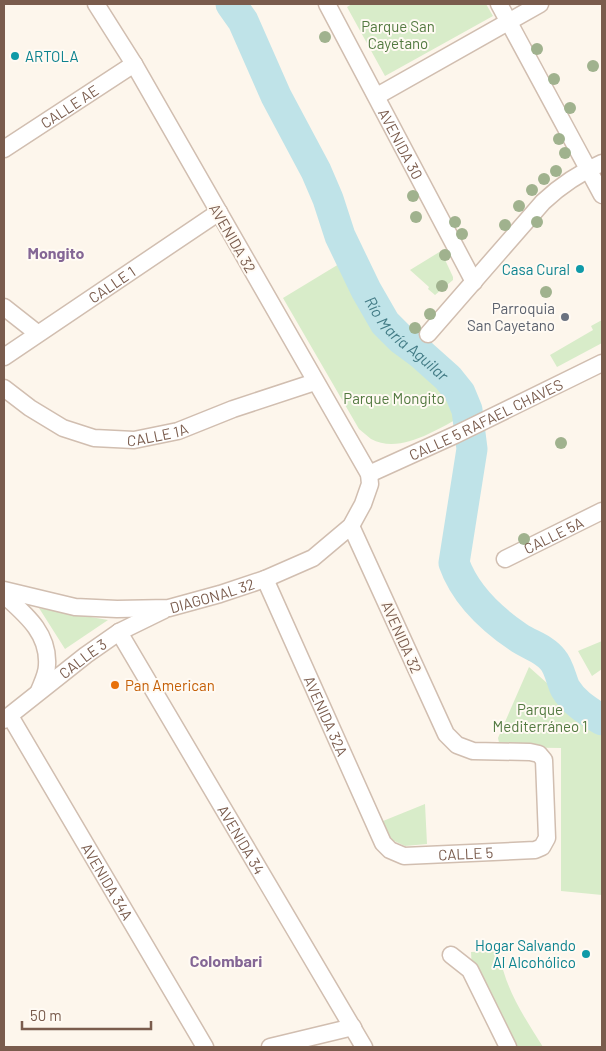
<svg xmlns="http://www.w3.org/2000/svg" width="606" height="1051" viewBox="0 0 606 1051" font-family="Barlow,sans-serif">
	<rect width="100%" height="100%" fill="#fdf6ec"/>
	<path fill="#d8ecc9" d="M352,4H486L493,16L385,76L347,7Z
		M441,251L453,277V280L435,295L428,289L429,287L410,270Z
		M344,261L382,328L399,346L444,383L460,408L463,416C437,429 400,455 371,439C367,436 363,432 359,429L283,298Z
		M602,320V343L557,367L550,355L593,330L591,326Z
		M39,608L108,620L65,649Z
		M602,641V669L592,676L578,651Z
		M529,667L566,700L591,728L602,736V895L561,891V748L500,747L498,738Z
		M425,804L427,844L405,846L390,839L383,821Z
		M499,951C504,987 524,1017 543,1047H511L472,970L471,952Z"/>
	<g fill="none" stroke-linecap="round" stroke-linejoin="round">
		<path stroke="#bfe3e8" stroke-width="31" id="s1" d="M231,4L243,21L276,96L316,171L328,199L340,236L366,290L385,323L401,339L420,353L448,378L460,393L467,410L472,449L454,563C465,594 490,618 518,637C529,645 544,648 553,660C559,667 561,679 565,688C574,703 588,711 602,720"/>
		<g stroke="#d1beb0" stroke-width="19">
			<g id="street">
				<path id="s2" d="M327,4L474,282"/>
				<path d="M499,4L602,195"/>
				<path d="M377,96L540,4"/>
				<path id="s3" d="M4,149L134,64"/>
				<path d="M4,307L37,333"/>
				<path d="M428,334L543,202C561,185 579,173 602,163"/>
				<path id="s4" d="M4,357L219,212"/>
				<path id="s5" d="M4,388L30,408L63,428L94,438L134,440L178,431L233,409L315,382"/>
				<path id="s6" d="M369,474L455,435L602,363"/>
				<path id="s7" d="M505,559L602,511"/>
				<path id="s8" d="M265,579L383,843L390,850L404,856L535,850L542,847L547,838L544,760L539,754L530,752L473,751L457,745L446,734L351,526"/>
				<path id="s9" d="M4,590L75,607L117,609L169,608L220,594L265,579L313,558L351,526L363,504L370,484L369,474L134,64L96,4"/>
				<path d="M4,595C25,614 49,633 47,665C47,674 42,683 39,691"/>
				<path id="s10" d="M119,632L364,1047"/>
				<path id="s11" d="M10,716L205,1047"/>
				<path id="s12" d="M4,720L86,655L119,632L164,610"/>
				<path d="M451,955L470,970L508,1047"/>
				<path d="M270,1047L353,1027"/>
			</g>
		</g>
		<use href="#street" stroke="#fff" stroke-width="16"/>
	</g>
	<g fill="#a0b28e">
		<circle cx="325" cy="37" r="6"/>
		<circle cx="537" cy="49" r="6"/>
		<circle cx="593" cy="66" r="6"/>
		<circle cx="554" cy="79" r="6"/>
		<circle cx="570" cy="108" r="6"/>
		<circle cx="559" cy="139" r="6"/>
		<circle cx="565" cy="153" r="6"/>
		<circle cx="556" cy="171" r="6"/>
		<circle cx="544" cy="179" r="6"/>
		<circle cx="532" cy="190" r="6"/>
		<circle cx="413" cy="196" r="6"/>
		<circle cx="519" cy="206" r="6"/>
		<circle cx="416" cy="217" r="6"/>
		<circle cx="455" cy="222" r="6"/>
		<circle cx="537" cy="222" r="6"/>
		<circle cx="505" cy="225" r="6"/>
		<circle cx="462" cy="234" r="6"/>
		<circle cx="445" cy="255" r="6"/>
		<circle cx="442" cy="286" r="6"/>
		<circle cx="546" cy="292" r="6"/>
		<circle cx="430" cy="314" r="6"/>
		<circle cx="415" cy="328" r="6"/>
		<circle cx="561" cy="443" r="6"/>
		<circle cx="524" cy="539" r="6"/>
	</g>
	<g fill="#0f9aa8" stroke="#fffaf3" stroke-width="2">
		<circle cx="15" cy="56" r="5"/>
		<circle cx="580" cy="269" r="5"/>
		<circle cx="586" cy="954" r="5"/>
	</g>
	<circle fill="#6b7280" stroke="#fffaf3" stroke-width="2" cx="565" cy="317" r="5"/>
	<circle fill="#e8710a" stroke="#fffaf3" stroke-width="2" cx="115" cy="685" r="5"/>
	<g text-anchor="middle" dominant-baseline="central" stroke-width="4" stroke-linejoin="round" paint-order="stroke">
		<g font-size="15" fill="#537a41" stroke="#fffaf3">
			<text x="398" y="26">Parque San<tspan x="398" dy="17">Cayetano</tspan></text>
			<text x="394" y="398">Parque Mongito</text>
			<text x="540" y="709">Parque<tspan x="540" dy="17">Mediterráneo 1</tspan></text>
		</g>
		<g font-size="15" fill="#0d838f" stroke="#fffaf3" text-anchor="end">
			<text x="25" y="56" text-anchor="start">ARTOLA</text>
			<text x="570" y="269">Casa Cural</text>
			<text x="576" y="945">Hogar Salvando<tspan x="576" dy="17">Al Alcohólico</tspan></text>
		</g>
		<g font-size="15" fill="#7a5c4d" stroke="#fffaf3">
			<text stroke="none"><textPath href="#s3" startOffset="78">CALLE AE</textPath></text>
			<text stroke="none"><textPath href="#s2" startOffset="158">AVENIDA 30</textPath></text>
			<text transform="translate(233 238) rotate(60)">AVENIDA 32</text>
			<text stroke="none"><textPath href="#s4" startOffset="130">CALLE 1</textPath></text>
			<text stroke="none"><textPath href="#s6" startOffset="129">CALLE 5 RAFAEL CHAVES</textPath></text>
			<text stroke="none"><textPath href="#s5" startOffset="168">CALLE 1A</textPath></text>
			<text stroke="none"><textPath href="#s7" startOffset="54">CALLE 5A</textPath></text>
			<text stroke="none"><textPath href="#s9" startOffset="212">DIAGONAL 32</textPath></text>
			<text transform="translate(402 637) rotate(66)">AVENIDA 32</text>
			<text stroke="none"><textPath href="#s12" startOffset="100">CALLE 3</textPath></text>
			<text stroke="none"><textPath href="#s8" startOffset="150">AVENIDA 32A</textPath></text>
			<text stroke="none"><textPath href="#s10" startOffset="241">AVENIDA 34</textPath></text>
			<text stroke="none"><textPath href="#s8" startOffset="376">CALLE 5</textPath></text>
			<text stroke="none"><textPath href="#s11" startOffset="192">AVENIDA 34A</textPath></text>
		</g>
		<g font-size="15" fill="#5b616d" stroke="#fffaf3" text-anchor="end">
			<text x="555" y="308">Parroquia<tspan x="555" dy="17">San Cayetano</tspan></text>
		</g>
		<g font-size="15" fill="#c56008" stroke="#fffaf3" text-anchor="start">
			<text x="125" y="685">Pan American</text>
		</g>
		<g font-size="16" font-weight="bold" fill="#846695" stroke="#fffaf3">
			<text x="56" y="252">Mongito</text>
			<text x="226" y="960">Colombari</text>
		</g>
		<g font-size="16" font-style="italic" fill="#437c86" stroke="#fffaf3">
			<text stroke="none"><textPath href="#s1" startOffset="381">Río María Aguilar</textPath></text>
		</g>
	</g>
	<rect width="606" height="1051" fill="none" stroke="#7a5c4d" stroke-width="10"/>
	<path d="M22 1021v8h129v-8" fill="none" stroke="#7a5c4d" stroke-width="2.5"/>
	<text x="30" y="1021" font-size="15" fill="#7a5c4d" stroke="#fffaf3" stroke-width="4" paint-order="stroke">50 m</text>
</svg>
